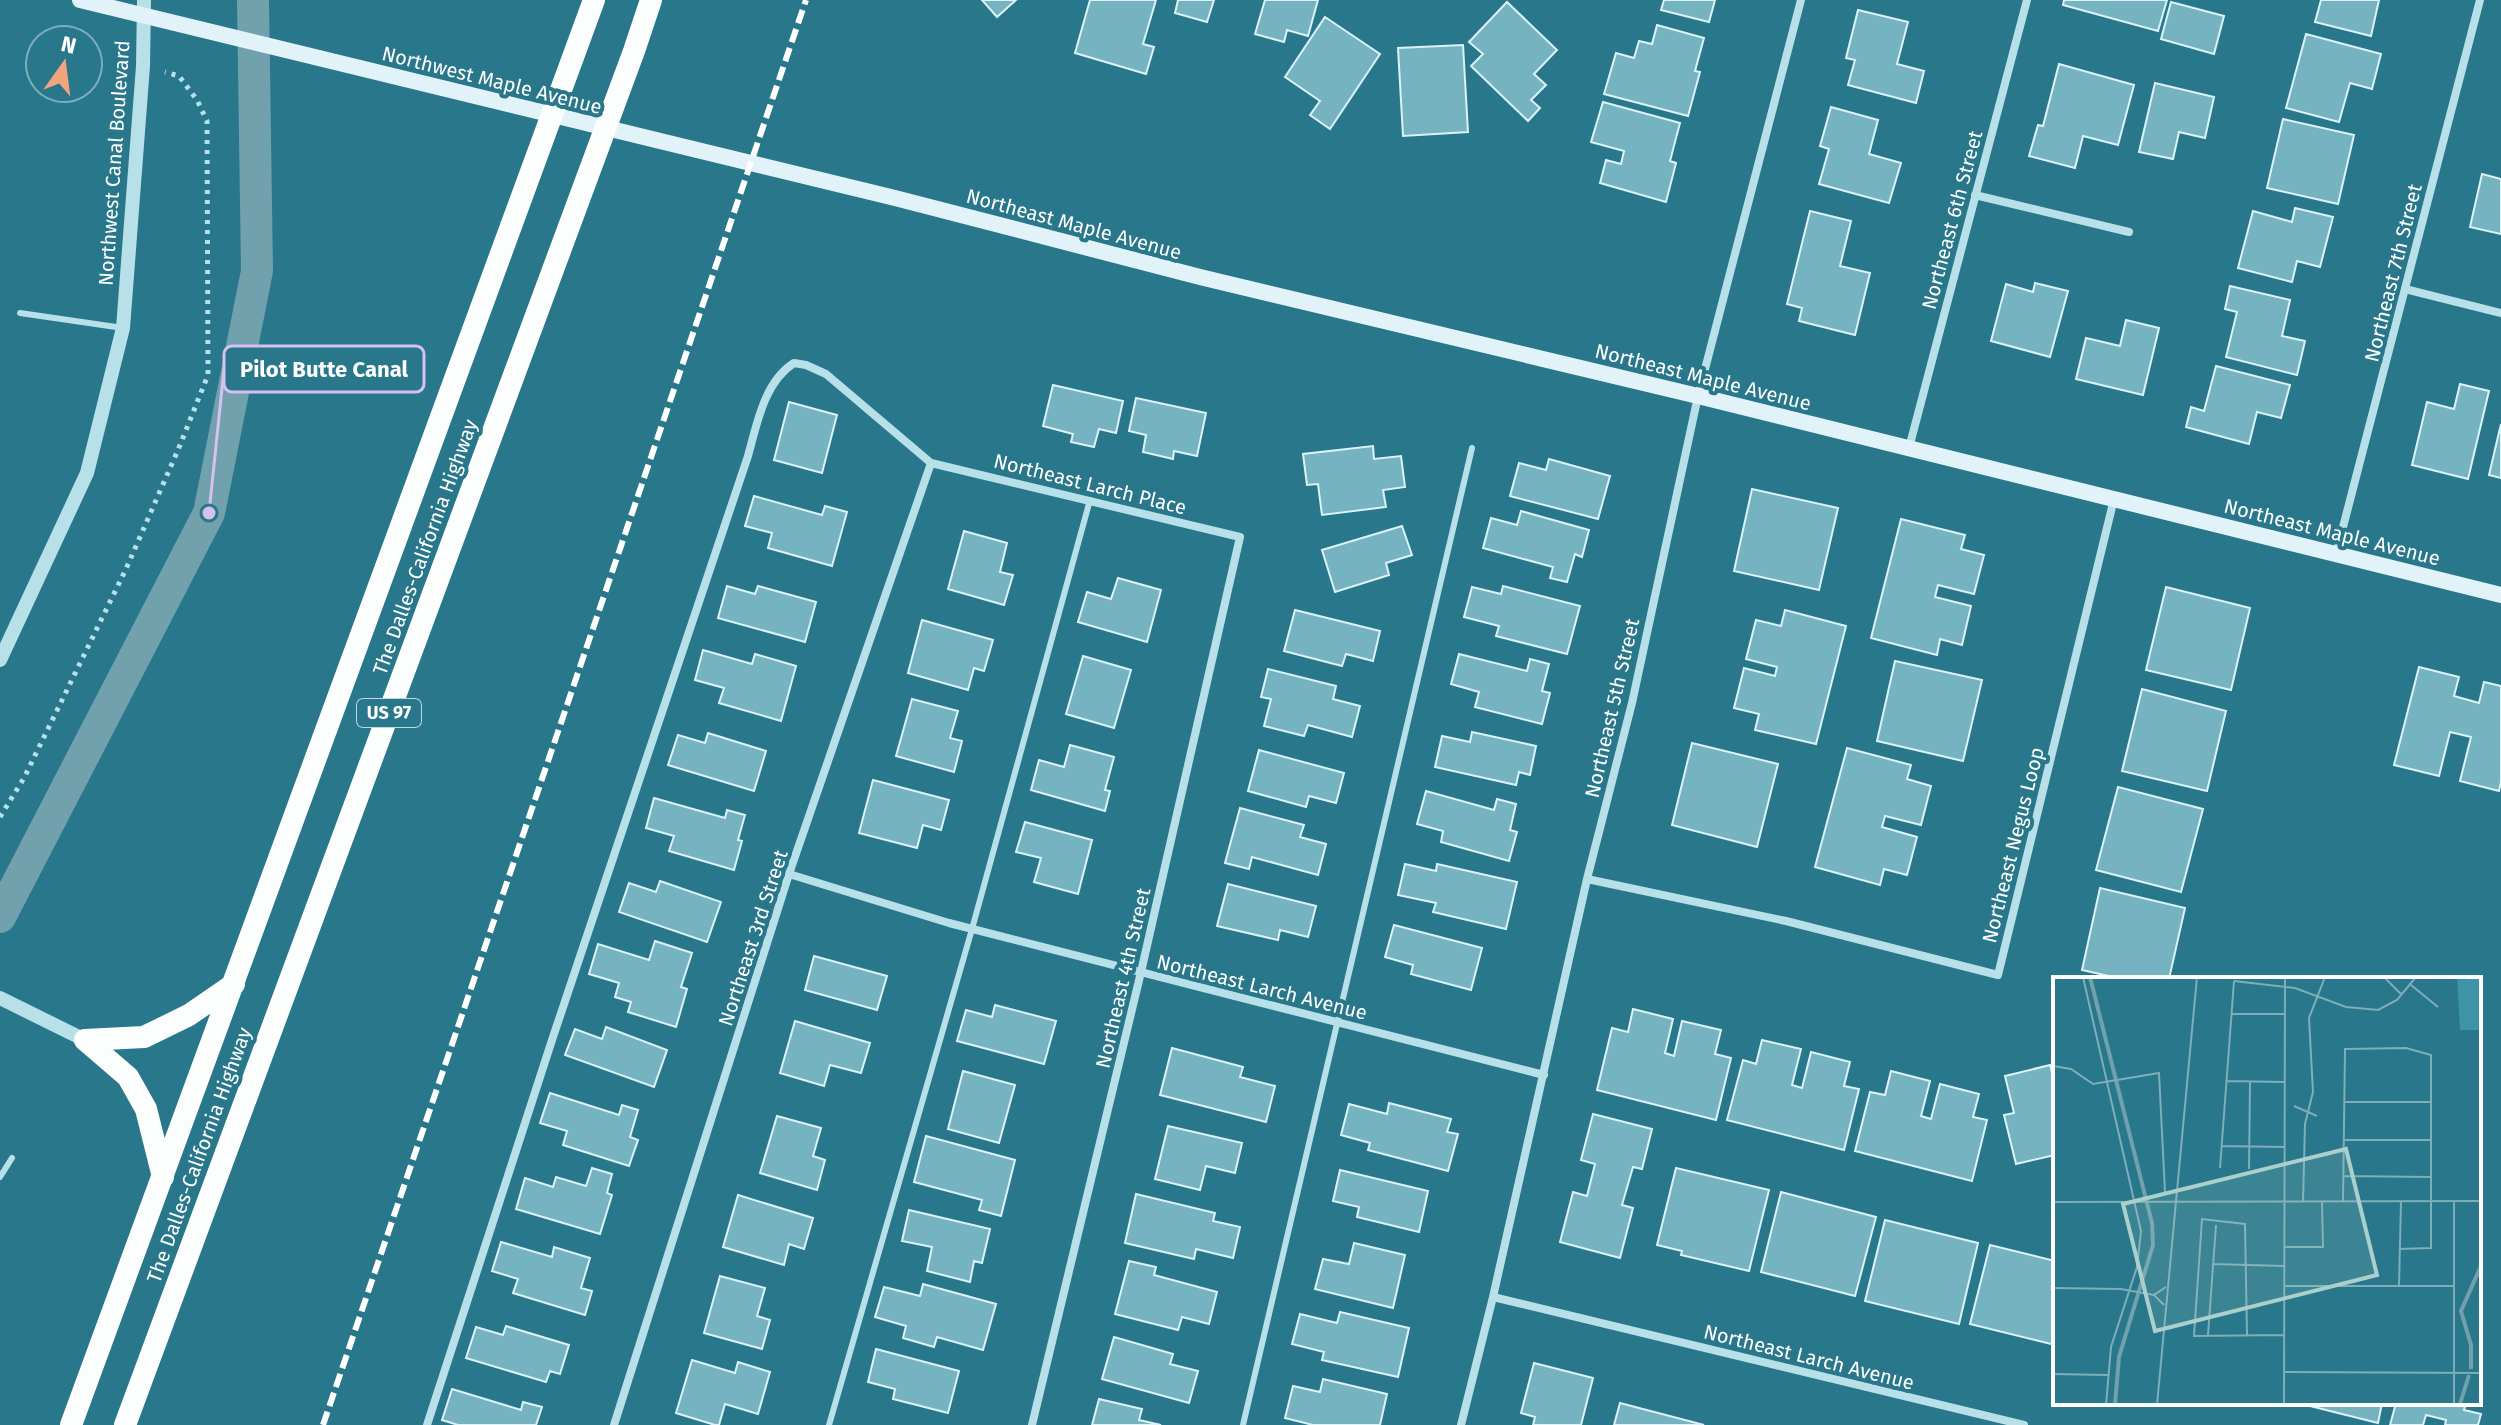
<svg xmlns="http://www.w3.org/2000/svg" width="2501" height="1425" viewBox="0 0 2501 1425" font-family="'Fira Sans',sans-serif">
	<rect width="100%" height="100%" fill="#29778a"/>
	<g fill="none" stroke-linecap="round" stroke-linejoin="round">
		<path stroke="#70a1ad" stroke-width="32" d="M0,917L209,513L257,271L253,0"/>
	</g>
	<path fill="#75b3c1" stroke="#dbf2f7" stroke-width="2" d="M982,0H1016L997,17Z
		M1090,0H1156L1143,44L1154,47L1146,74L1075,53Z
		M1178,0H1214L1207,22L1175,13Z
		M1265,0H1318L1308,36L1287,30L1284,42L1255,34Z
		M1664,0H1715L1709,22L1661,10Z
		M2064,0H2167L2158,31L2063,5Z
		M2321,0H2379L2371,36L2315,22Z
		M1507,2L1557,50L1534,74L1546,85L1531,100L1540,108L1528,121L1471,66L1483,54L1469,42Z
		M2171,2L2224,16L2214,54L2161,39Z
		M1858,10L1908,22L1897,64L1924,71L1916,103L1848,85L1855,60L1846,58Z
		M1325,17L1380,54L1330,129L1310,115L1320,101L1285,77Z
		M1657,25L1704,38L1695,71L1700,72L1688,116L1604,94L1616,53L1634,58L1639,41L1652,44Z
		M2306,34L2381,54L2372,89L2350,83L2339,122L2286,108Z
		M1463,45L1468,132L1403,136L1398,48Z
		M2059,64L2134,85L2118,145L2083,136L2075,168L2029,156L2038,125L2043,126Z
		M2155,83L2214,97L2205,138L2179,132L2173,159L2139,152Z
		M1603,102L1680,123L1670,161L1676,163L1666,202L1600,183L1606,160L1621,164L1624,151L1591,142Z
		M1831,107L1878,120L1869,154L1901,163L1889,203L1819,184L1829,149L1820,146Z
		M2283,119L2354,135L2338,204L2267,188Z
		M2482,174L2501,179V234L2470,227Z
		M2295,208L2333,217L2320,267L2297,261L2292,282L2238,268L2253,211L2292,222Z
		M1810,211L1851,221L1840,266L1870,273L1855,335L1799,321L1802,308L1787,304Z
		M2035,283L2068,291L2050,357L1991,341L2006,284L2033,292Z
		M2230,286L2290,300L2282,336L2305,341L2297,375L2226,357L2237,312L2225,309Z
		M2126,320L2159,328L2143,395L2076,379L2086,338L2120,346Z
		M2216,366L2290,385L2281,418L2257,412L2249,444L2186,427L2191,407L2204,411Z
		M2460,384L2489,391L2468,479L2412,465L2427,402L2454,409Z
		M1053,385L1123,401L1116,433L1099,429L1094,447L1071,442L1073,434L1043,426Z
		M1136,398L1206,413L1197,456L1174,451L1173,459L1143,452L1146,435L1129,431Z
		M789,402L837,415L822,473L774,460Z
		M2501,424V478L2489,475Z
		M1373,446L1374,459L1401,456L1405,487L1383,490L1386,507L1322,515L1318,484L1307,485L1303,454Z
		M1549,459L1610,476L1598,519L1510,496L1519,463L1546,470Z
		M1752,489L1838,508L1819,590L1734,571Z
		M754,496L822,515L825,506L847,512L832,566L768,548L772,533L745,526Z
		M1521,511L1589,530L1582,557L1575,554L1567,582L1550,578L1553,567L1483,548L1491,518L1517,525Z
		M1901,519L1965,535L1961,549L1984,555L1974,594L1938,585L1935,597L1971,606L1962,645L1940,639L1937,655L1871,638Z
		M1402,526L1412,555L1386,563L1389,575L1335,592L1322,550Z
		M964,531L1007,543L1000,572L1013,575L1004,605L948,589Z
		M1118,578L1161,590L1147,642L1078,622L1087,592L1111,599Z
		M727,586L755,594L758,586L816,602L805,642L718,618Z
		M1503,586L1580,606L1567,654L1496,636L1499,626L1464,617L1472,587L1501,594Z
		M2166,587L2250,608L2231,690L2146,670Z
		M1295,610L1380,631L1373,661L1346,654L1342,666L1284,651Z
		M1785,610L1846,626L1816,744L1755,730L1759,714L1734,708L1744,668L1775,676L1777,667L1746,659L1756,620L1781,626Z
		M922,620L993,640L984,671L974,668L968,690L908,673Z
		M703,650L752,664L755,654L796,666L781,721L719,703L724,688L695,680Z
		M1459,654L1527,671L1530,659L1549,664L1542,691L1550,693L1542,724L1475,707L1479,692L1451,684Z
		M1083,656L1131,670L1114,728L1066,714Z
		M1895,661L1982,680L1963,761L1877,741Z
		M2419,667L2459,677L2454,696L2479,703L2484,682L2501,686V782L2499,791L2460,781L2471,737L2450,732L2439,776L2394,765Z
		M1268,669L1336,686L1333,699L1360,706L1352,737L1308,725L1304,736L1264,726L1271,699L1261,697Z
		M2142,689L2226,711L2207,791L2122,771Z
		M912,699L958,711L950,738L962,741L954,772L896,756Z
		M1472,732L1536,746L1530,775L1519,772L1516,785L1435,767L1442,736L1470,742Z
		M708,733L766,751L754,791L668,765L678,735L705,743Z
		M1692,743L1778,764L1757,847L1672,825Z
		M1070,745L1114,757L1105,790L1110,791L1105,811L1031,790L1039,760L1064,767Z
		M1847,748L1911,765L1907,779L1931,786L1921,825L1885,816L1882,827L1917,837L1907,875L1884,869L1880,885L1815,867Z
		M1259,750L1344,773L1336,803L1309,796L1306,807L1248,791Z
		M873,780L949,800L941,830L923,825L917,848L859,833Z
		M2118,787L2203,809L2181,892L2096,870Z
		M1426,791L1494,810L1497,799L1516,804L1510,830L1517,832L1509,861L1441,842L1443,831L1417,824Z
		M654,798L725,818L727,810L745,815L738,840L742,841L734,870L669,851L674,836L646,828Z
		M1240,808L1304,825L1300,837L1326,844L1318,875L1252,857L1249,869L1225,863Z
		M1025,822L1092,840L1078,894L1034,882L1041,858L1016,852Z
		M1405,864L1436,871L1437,864L1517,882L1506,929L1433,912L1436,903L1398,895Z
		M660,881L721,902L707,942L619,912L629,883L656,892Z
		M1228,884L1316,906L1308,937L1280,930L1278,940L1217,926Z
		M2100,888L2185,908L2169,979H2122L2082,970Z
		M1394,925L1482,948L1471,990L1411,974L1413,965L1385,957Z
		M655,941L692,953L681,987L687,989L676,1027L628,1012L631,1002L615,997L619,983L589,974L598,944L649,960Z
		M814,956L887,976L877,1010L805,990Z
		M995,1005L1056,1021L1044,1064L957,1041L966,1010L992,1017Z
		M1633,1009L1673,1019L1665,1053L1674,1056L1682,1021L1721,1030L1715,1054L1731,1058L1716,1120L1597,1090L1612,1028L1628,1032Z
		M795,1021L870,1043L861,1073L830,1065L824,1086L780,1073Z
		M606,1027L667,1050L654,1087L565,1055L575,1029L602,1039Z
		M1762,1040L1801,1049L1792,1085L1802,1088L1811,1052L1850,1062L1844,1086L1859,1089L1844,1150L1727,1120L1743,1060L1756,1064Z
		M1172,1048L1243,1067L1240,1077L1275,1086L1266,1122L1160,1095Z
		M2050,1065L2055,1083V1155L2016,1164L2004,1115L2014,1113L2005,1076Z
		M963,1071L1015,1085L999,1143L948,1129Z
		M1891,1071L1930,1081L1921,1116L1931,1119L1940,1084L1979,1094L1973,1117L1987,1120L1972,1181L1855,1151L1870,1092L1885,1095Z
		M550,1093L619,1115L622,1105L638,1110L630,1137L638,1140L629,1166L563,1145L567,1131L540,1123Z
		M1389,1103L1451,1119L1447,1132L1458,1134L1448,1171L1368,1150L1370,1143L1341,1135L1349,1104L1387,1114Z
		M1593,1114L1652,1129L1642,1169L1633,1167L1622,1205L1633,1208L1620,1258L1560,1242L1573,1192L1587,1196L1595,1164L1581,1160Z
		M777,1116L821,1128L813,1156L825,1160L817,1190L760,1173Z
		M1168,1126L1242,1143L1235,1173L1206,1166L1200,1190L1155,1179Z
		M926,1136L1015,1160L1001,1216L979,1210L982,1200L914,1182Z
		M592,1168L612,1174L607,1193L612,1195L600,1234L516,1209L525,1178L553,1187L556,1177L586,1186Z
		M1676,1168L1769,1190L1749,1271L1681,1255L1682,1251L1657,1245Z
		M1340,1170L1428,1191L1419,1232L1357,1217L1359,1207L1333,1201Z
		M1781,1192L1876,1217L1855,1296L1761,1272Z
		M1136,1194L1215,1213L1213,1221L1240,1227L1233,1258L1196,1249L1194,1259L1125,1243Z
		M738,1195L813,1218L804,1249L789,1244L784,1265L723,1247Z
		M909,1210L990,1229L982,1263L974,1261L970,1282L927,1271L932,1247L902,1241Z
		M1885,1220L1978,1243L1959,1324L1865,1301Z
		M501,1242L552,1257L554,1247L590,1258L581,1288L592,1291L585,1315L513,1293L518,1279L492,1271Z
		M1354,1243L1405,1255L1393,1308L1315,1289L1323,1259L1349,1264Z
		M1990,1245L2055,1261V1345L1970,1324Z
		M1129,1261L1156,1267L1154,1275L1217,1292L1209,1324L1182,1317L1178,1330L1115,1314Z
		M720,1276L765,1288L757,1316L770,1320L762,1349L704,1333Z
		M923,1284L996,1304L983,1350L937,1337L934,1347L903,1338L906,1326L875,1317L884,1287L920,1296Z
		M1340,1312L1409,1328L1398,1377L1322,1360L1324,1352L1292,1344L1300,1314L1337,1323Z
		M506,1326L569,1345L560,1374L550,1371L546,1382L466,1358L476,1327L503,1335Z
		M1114,1337L1173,1354L1170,1364L1198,1371L1189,1403L1102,1379Z
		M876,1349L959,1371L948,1413L893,1399L895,1389L868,1382Z
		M692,1360L735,1373L738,1362L770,1372L758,1414L725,1404L719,1425H715L676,1413Z
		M1534,1363L1593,1378L1581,1425H1533L1535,1417L1521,1413Z
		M1323,1379L1387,1394L1380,1425H1313L1285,1418L1293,1386L1320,1392Z
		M452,1389L521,1410L523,1402L542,1407L536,1425H458L442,1420Z
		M1099,1399L1142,1409L1139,1420L1161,1425H1092Z
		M1620,1403L1704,1425H1614Z
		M2298,1403H2382L2378,1423Z
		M2396,1403H2466L2464,1410L2481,1414L2478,1425H2445L2446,1420L2426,1415L2423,1425H2390Z"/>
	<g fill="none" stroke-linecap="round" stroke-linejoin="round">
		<path stroke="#b7e0e9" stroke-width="5" stroke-dasharray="4 6" stroke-linecap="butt" d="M0,817L24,778L126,569L178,450L208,375L207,121L197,100L179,76L165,72"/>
		<path stroke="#b7e0e9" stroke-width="6" d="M20,313L123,328
			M0,1177L12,1158
			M829,1425L972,929L1090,500
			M1243,1425L1472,448"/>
		<path stroke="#b7e0e9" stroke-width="8" d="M1975,195L2129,232
			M2405,289L2501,313
			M1909,448L2027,0
			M2336,554L2480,0
			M789,874L949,923L1544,1075
			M1587,879L1786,921L1998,975L2114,499
			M1493,1297L2024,1425
			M427,1425L553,1037L748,456C757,424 764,382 794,363L806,365L826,374L931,463L1240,537L1141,972L1032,1425
			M614,1425L789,874L931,463
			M1461,1425L1493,1297L1587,879L1632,703L1698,396L1801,0"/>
		<path stroke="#b7e0e9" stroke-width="14" d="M0,660L87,473L123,328L143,66L144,0
			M0,998L85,1040"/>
		<path stroke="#e1f3f8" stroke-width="16" d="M80,0L895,198L1200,277L1698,396L2501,595"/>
		<path stroke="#fcfefe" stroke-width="22" d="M85,1040L144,1037L189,1015L234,984
			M85,1040L128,1077L146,1109L163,1177
			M71,1425L594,0
			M125,1425L634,51L651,0"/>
		<path stroke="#fff" stroke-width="6" stroke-dasharray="14 6" stroke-linecap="butt" d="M323,1425L806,0"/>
	</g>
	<g text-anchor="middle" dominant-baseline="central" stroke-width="8" stroke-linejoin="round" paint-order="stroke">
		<rect fill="#29778a" stroke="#bfd6dc" stroke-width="2" x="357" y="699" width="64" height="28" rx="6"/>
		<g font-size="18" font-weight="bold" fill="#fff">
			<text x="389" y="713">US 97</text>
		</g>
		<g font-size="20" fill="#fff" stroke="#29778a">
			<text transform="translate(492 80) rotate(14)">Northwest Maple Avenue</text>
			<text transform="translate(114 163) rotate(-86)">Northwest Canal Boulevard</text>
			<text transform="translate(1952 220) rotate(-75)">Northeast 6th Street</text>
			<text transform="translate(1074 224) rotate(15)">Northeast Maple Avenue</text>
			<text transform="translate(2393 273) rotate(-76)">Northeast 7th Street</text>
			<text transform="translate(1703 377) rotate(14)">Northeast Maple Avenue</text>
			<text transform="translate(1090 484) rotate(14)">Northeast Larch Place</text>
			<text transform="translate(2332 532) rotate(14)">Northeast Maple Avenue</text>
			<text transform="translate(425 547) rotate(-70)">The Dalles-California Highway</text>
			<text transform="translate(1612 708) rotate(-77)">Northeast 5th Street</text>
			<text transform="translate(2013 845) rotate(-76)">Northeast Negus Loop</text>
			<text transform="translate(753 938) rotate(-72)">Northeast 3rd Street</text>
			<text transform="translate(1123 978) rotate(-77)">Northeast 4th Street</text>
			<text transform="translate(1262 987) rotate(14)">Northeast Larch Avenue</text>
			<text transform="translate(199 1155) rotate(-70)">The Dalles-California Highway</text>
			<text transform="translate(1809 1357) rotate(14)">Northeast Larch Avenue</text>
		</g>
	</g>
	<g transform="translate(2053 977)">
		<rect width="428" height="428" fill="#29778a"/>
		<path d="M404,0H428V53H407Z" fill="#3e93a6"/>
		<path fill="none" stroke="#70a1ad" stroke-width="4" d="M37,0L99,246L100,268L66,380L62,428M418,392V368L408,334L428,289M407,427L416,398"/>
		<path fill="none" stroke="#7fadb9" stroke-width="2" d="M30,0L88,254L84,290L58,370L53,428M331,0L349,18M181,4L242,11L293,30L325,33L344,23L363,0M358,8L385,30M178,37H232M0,89L18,92L40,107L106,96L112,215M173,104L231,105M291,125H378M241,129L264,139M291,163H378M168,169L231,170M167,191L181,4M196,192L197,105M291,199L378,200M0,225L428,224M250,225L252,147L260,115L256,41L272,0M290,225L292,72L353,71L378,78V271L346,272M401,225V428M231,270H270L269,225M160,287L231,289M232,309H401M346,309L348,224M0,311L68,312L101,318M111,328L101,318L113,310M155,358L163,248M194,358L192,247L149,242L141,359L232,358M232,395L428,396M0,397L55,398M104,428L144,0M231,428L232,0"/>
		<path fill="#abcfcc" fill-opacity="0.15" stroke="#abcfcc" stroke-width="4" d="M293,172L324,298L102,354L70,227Z"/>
		<rect width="428" height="428" fill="none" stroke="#fff" stroke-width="4"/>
	</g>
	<path fill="none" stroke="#d7c0ec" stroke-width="3" d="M209 513L224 369"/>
	<circle fill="#d7c0ec" stroke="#29778a" stroke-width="3" cx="209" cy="513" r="8"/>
	<rect fill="#29778a" stroke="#d7c0ec" stroke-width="3" x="224" y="346" width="200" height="46" rx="8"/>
	<g font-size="22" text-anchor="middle" font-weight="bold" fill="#fff">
		<text x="324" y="377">Pilot Butte Canal</text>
	</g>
	<g transform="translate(64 64) rotate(14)"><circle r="38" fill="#29778a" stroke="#7fadb9" stroke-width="2"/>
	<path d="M0-6L14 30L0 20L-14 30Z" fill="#f0a57e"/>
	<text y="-12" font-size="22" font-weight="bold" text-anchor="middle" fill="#ffffff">N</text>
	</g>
</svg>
